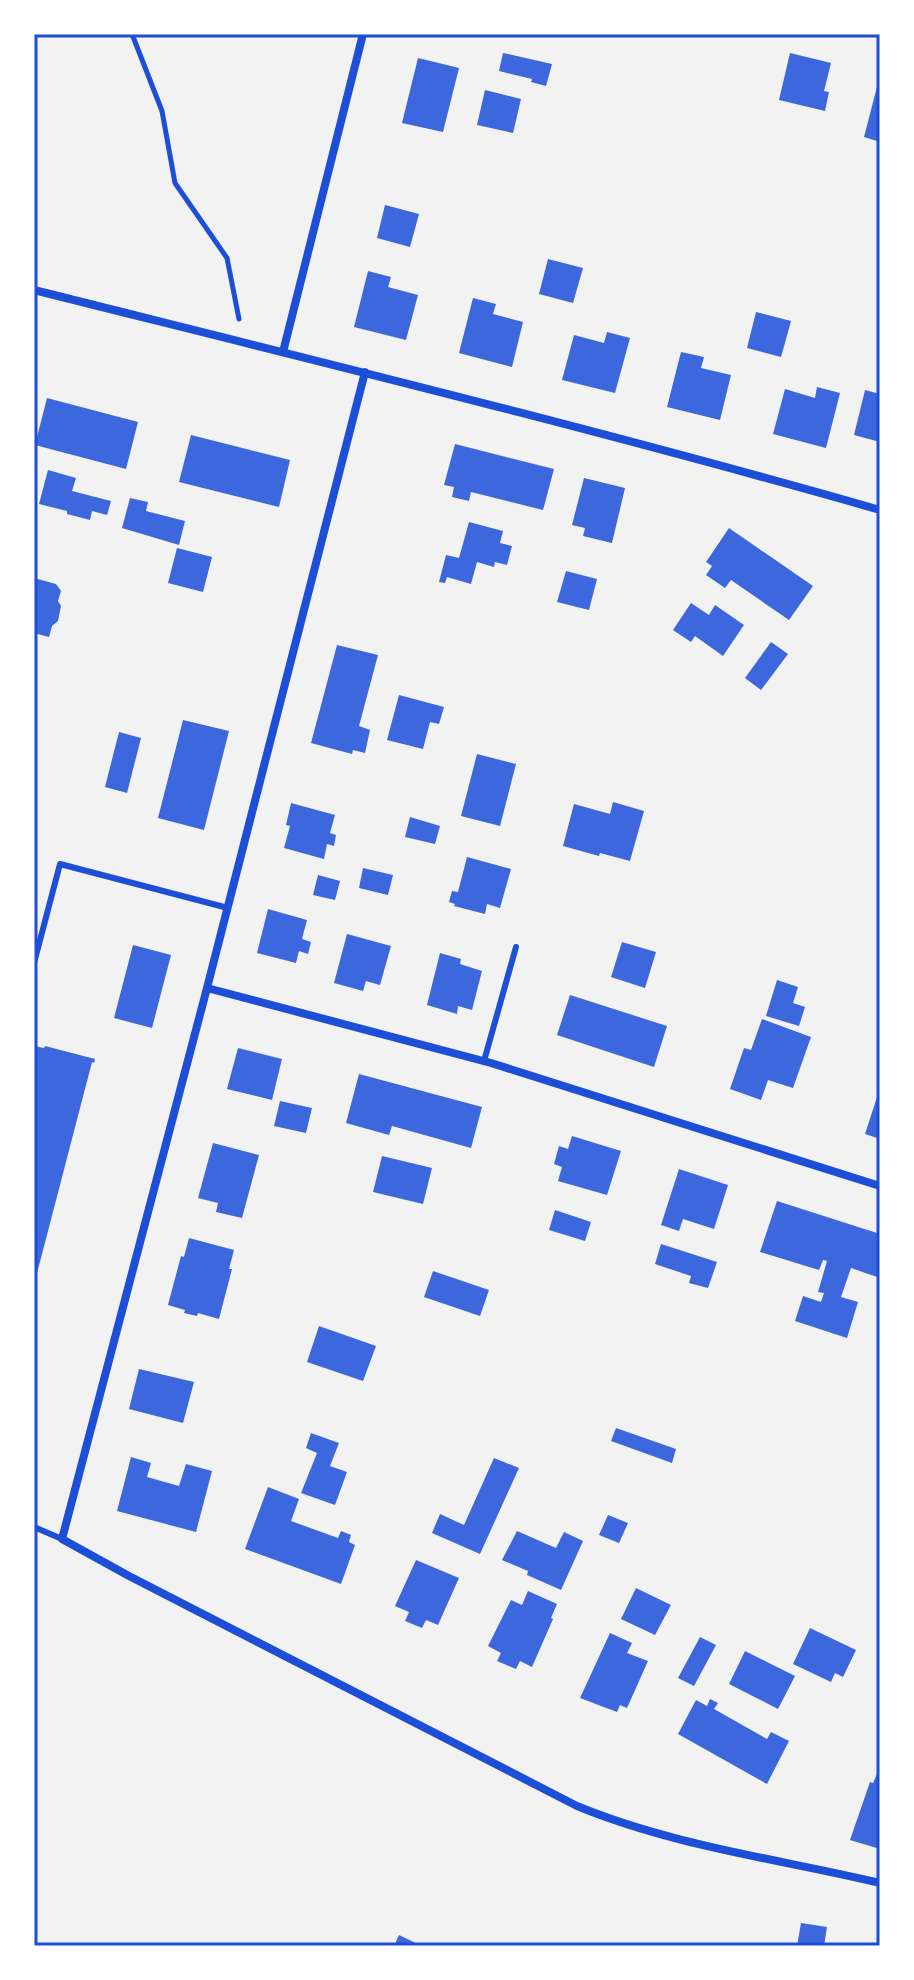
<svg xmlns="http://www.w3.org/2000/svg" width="914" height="1980" viewBox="0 0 914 1980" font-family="Helvetica,sans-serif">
	<rect width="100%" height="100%" fill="#f2f2f2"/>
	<path fill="#3d67dc" d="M503,53L552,64L546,86L531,82L532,79L499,71Z
		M790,53L831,63L824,91L829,92L825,111L779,100Z
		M418,58L459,68L443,132L402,123Z
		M879,79H880V142L864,137Z
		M485,90L521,99L513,133L477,125Z
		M385,205L419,214L410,247L377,238Z
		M548,259L583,268L573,303L539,294Z
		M368,271L391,277L388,287L418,295L406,340L354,327Z
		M473,298L496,304L493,314L523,322L512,367L459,353Z
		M756,312L791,321L781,357L747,348Z
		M607,332L630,338L615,393L562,380L574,335L604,343Z
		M681,352L704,357L701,368L731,375L720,420L667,407Z
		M817,387L840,393L826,448L773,434L785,389L815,398Z
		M865,390L880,394V442L854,435Z
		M47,398L138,422L126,469L35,445Z
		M191,435L290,460L279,507L179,482Z
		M455,444L554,469L543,510L471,492L469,501L452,497L454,487L444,485Z
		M48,470L76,478L72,491L111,501L107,515L92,511L90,520L67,514V511L39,504Z
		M584,478L625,488L612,543L583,536L585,528L572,525Z
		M130,498L148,502L146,511L185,521L179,545L122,528Z
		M469,522L503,531L500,543L512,546L507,565L495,562L494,567L477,562L471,584L447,577L445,583L439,582L446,555L459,558Z
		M729,528L813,586L789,620L731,580L725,588L706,575L712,566L706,562Z
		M177,548L212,557L203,592L168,583Z
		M566,571L597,579L589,610L557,602Z
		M34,578L56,584L61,591L58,601L61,606L58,621L52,626L49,637L34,633Z
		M691,603L709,615L715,605L744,625L723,656L695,636L691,642L673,630Z
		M771,642L788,654L761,690L745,678Z
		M337,645L378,655L359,726L370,730L365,753L353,750L352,754L311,743Z
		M399,695L444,707L439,724L430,722L423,749L387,740Z
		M183,720L229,731L204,830L158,818Z
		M119,732L141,738L127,793L105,787Z
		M477,754L516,764L500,826L461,816Z
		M613,802L644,811L630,861L600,853L599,856L563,846L574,804L610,814Z
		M291,803L335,815L330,833L336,835L334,846L327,844L324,859L284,848L290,826L286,825Z
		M410,817L440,826L435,844L405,837Z
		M467,857L511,869L500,908L487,904L485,914L454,906L455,904L449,902L452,891L458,892Z
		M363,868L393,875L388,895L359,888Z
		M318,875L340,881L335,900L313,895Z
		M268,909L307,920L302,939L311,942L308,954L299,951L296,963L257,953Z
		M347,934L391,946L380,985L366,981L363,991L334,983Z
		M622,942L656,952L645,988L611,977Z
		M133,945L171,955L152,1028L114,1018Z
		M440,953L461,959L460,964L482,971L472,1010L458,1006L457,1014L427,1005Z
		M777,980L798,987L793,1003L805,1007L799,1026L766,1016Z
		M570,995L667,1026L654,1067L557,1035Z
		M762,1019L811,1037L793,1088L768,1080L761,1100L730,1089L744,1048L751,1050Z
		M34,1046L44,1048L45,1046L95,1059L94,1063L92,1062L35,1281Z
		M238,1048L282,1059L272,1100L227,1089Z
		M359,1074L482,1107L471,1148L392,1126L389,1135L346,1123Z
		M879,1091H880V1139L865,1134Z
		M280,1101L312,1108L306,1133L274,1126Z
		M572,1136L621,1151L607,1195L558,1181L562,1167L554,1164L559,1146L568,1149Z
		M213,1143L259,1155L242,1218L216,1212L218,1203L198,1198Z
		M382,1156L432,1168L423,1204L373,1192Z
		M679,1169L728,1185L714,1229L683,1219L679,1231L661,1225Z
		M777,1201L880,1234V1278L851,1268L841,1297L858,1302L847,1338L795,1321L803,1296L821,1302L824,1293L818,1292L827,1261L823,1260L819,1270L760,1252Z
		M555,1210L591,1222L585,1241L549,1230Z
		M189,1238L234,1250L229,1269H232L219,1319L198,1313L197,1316L184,1313L185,1310L168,1305L181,1256L184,1257Z
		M661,1244L717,1262L708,1288L689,1283L691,1276L655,1264Z
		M433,1271L489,1290L480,1316L424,1297Z
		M319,1326L376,1346L363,1381L307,1362Z
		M139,1369L194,1382L183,1423L129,1409Z
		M616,1428L676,1449L672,1463L611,1441Z
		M311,1433L339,1443L330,1466L347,1472L335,1505L301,1493L317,1453L306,1448Z
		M131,1457L151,1463L147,1477L179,1486L186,1464L212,1471L196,1532L117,1511Z
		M494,1458L519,1468L480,1554L432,1533L440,1514L464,1525Z
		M268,1487L299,1499L291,1521L338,1538L341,1531L351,1535L349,1542L355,1545L341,1584L245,1549Z
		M608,1515L628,1523L619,1543L599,1535Z
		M517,1531L556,1548L564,1532L583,1541L561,1590L527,1575L528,1571L502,1560Z
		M416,1560L459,1578L438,1625L426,1620L422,1628L405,1621L409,1612L395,1606Z
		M636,1588L671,1605L655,1635L621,1619Z
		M528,1591L557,1604L551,1618L553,1619L532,1667L520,1661L516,1669L497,1661L501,1653L488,1646L511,1600L522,1605Z
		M810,1628L856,1650L843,1677L835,1673L831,1682L793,1664Z
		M610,1633L632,1643L627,1653L648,1661L627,1708L620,1705L617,1712L580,1698Z
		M700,1637L716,1645L694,1686L678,1678Z
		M745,1651L795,1676L778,1709L729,1684Z
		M710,1699L718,1703L714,1709L767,1739L771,1732L789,1741L767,1784L678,1734L696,1700L707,1706Z
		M880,1767V1849L850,1840L870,1782L873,1783Z
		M801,1923L827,1927L824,1946H797Z
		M399,1935L422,1946H394Z"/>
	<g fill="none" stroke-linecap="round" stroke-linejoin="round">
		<path stroke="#1d4ed8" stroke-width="5" d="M132,34L162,111L175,183L227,258L239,319"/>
		<path stroke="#1d4ed8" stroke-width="6" d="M34,963L60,864L228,908
			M484,1061L516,947
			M34,1527L62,1539"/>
		<path stroke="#1d4ed8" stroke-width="8" d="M34,290C317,361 600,430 880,510
			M283,352L363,34
			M365,372L207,988L62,1539L129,1576L577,1806C674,1846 779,1859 880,1883
			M207,988L491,1063L880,1186"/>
	</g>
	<rect width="914" height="1980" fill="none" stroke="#ffffff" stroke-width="72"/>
	<rect x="36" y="36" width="842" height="1908" fill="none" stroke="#1d4ed8" stroke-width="3"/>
</svg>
